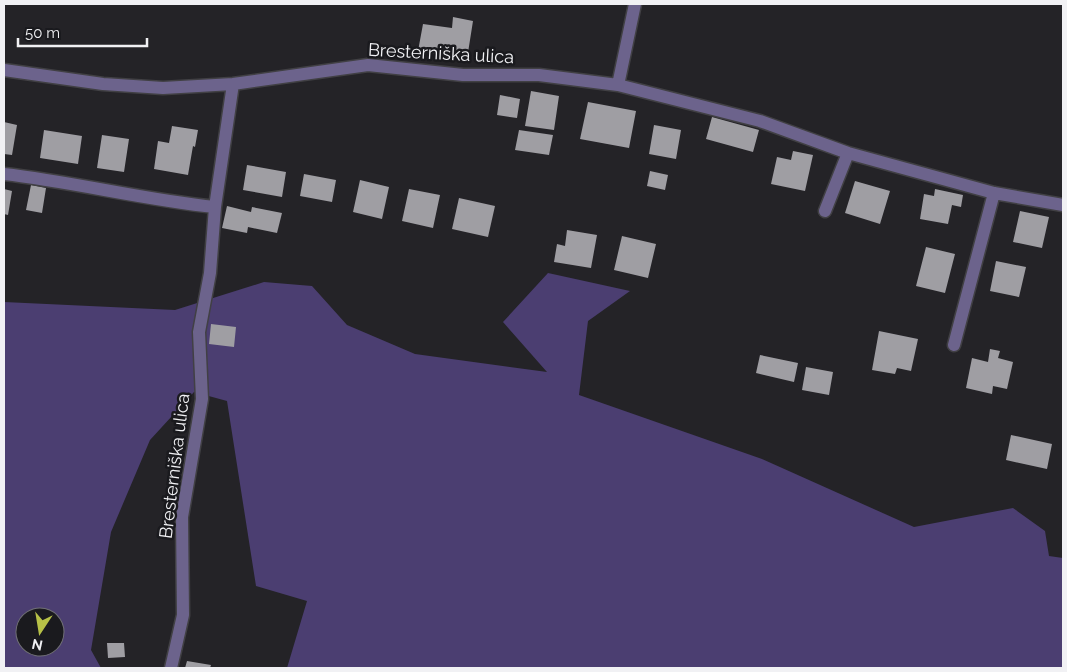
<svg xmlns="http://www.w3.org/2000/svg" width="1067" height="672" viewBox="0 0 1067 672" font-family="Raleway,sans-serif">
	<rect width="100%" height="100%" fill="#242327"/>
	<path fill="#4b3e71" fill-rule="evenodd" d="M548,273L630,291L588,321L579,395L762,459L914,527L1013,508L1045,531L1049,556L1063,558V668H287L307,601L256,586L227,401L194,392L150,440L111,532L91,650L101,668H4V302L175,310L264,282L312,286L347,325L415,354L547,372L503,322ZM25,617H55V647H25Z"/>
	<path fill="#9f9ea3" d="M453,17L473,21L467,59L418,51L423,24L452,28Z
		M531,91L559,96L554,130L525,126Z
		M500,95L520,99L517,118L497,115Z
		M588,102L636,111L629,148L580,139Z
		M712,117L759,130L753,152L706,139Z
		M4,122L17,125L12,155L4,154Z
		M654,125L681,130L676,159L649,154Z
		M172,126L198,130L195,147L193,146L188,175L154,169L158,141L169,143Z
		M44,130L82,136L78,164L40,158Z
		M519,130L553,135L549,155L515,150Z
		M102,135L129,139L124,172L97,168Z
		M793,151L813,155L805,191L771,184L777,157L791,160Z
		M247,165L286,172L282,197L243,190Z
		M650,171L668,175L665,190L647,186Z
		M304,174L336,180L332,202L300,196Z
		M360,180L389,187L382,219L353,212Z
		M855,181L890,191L880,224L845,213Z
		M31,185L46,188L42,213L26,210Z
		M4,189L12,191L8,215L4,214Z
		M409,189L440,195L433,228L402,221Z
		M935,189L963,195L961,207L952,205L948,224L920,219L924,194L934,196Z
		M459,198L495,206L488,237L452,229Z
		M227,206L251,212L252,207L282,213L277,233L248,227L247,233L222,228Z
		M1020,211L1049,217L1042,248L1013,242Z
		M567,230L597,235L591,268L554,262L557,244L565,246Z
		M622,236L656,244L648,278L614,270Z
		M926,247L955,254L945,293L916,286Z
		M996,261L1026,267L1019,297L990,291Z
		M211,324L236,327L234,347L209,344Z
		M879,331L918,339L911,371L897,368L895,374L872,370Z
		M990,349L1000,351L998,358L1013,362L1007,389L993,386L992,394L966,388L972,358L988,362Z
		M760,355L798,363L794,382L756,373Z
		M806,367L833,372L829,395L802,390Z
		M1011,435L1052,444L1047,469L1006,460Z
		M107,643H124L125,657L108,658Z
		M187,661L211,665L210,668H185Z"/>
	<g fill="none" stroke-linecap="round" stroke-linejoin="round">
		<g stroke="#414044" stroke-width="15">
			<path id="minor" d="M4,70L103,84L163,88L233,84L368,65L463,75H539L618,85L760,121L848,153L994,193L1063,205
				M618,85L635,4
				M4,174C75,182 144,200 215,207
				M825,211L848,153
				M954,345L994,193
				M171,668L183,615L182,517L202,399L199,332L210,273L215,207L233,84"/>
		</g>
		<use href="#minor" stroke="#6c638c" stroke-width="12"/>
	</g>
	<g text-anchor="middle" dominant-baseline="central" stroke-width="5" stroke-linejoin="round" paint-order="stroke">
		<g font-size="18" fill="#f1f1f4" stroke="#1a1a1e">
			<text transform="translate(441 53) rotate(3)">Bresterniška ulica</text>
			<text transform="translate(174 466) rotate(-83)">Bresterniška ulica</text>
		</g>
	</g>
	<rect width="1067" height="672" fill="none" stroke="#f1f1f4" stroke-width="10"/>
	<g transform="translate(40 632) rotate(192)"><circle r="24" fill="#1a1a1e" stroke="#707074"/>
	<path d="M0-4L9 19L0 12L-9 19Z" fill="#b7c147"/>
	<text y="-8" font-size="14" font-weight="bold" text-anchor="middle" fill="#f1f1f4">N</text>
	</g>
	<path d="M18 38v8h129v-8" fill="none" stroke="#f1f1f4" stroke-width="2.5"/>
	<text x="25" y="38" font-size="15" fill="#f1f1f4" stroke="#1a1a1e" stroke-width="4" paint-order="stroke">50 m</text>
</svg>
